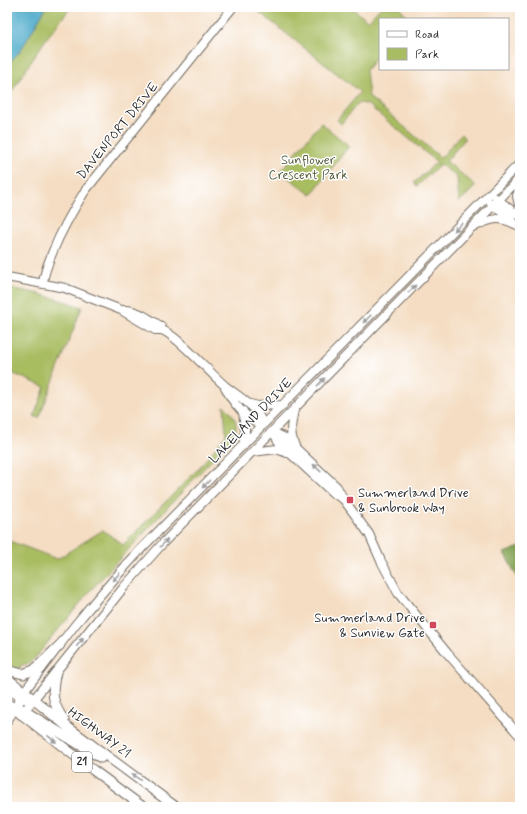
<svg xmlns="http://www.w3.org/2000/svg" width="527" height="814" viewBox="0 0 527 814" font-family="Mynerve,sans-serif">
	<rect width="100%" height="100%" fill="#fff"/>
	<filter id="ink" filterUnits="userSpaceOnUse"><feTurbulence type="fractalNoise" baseFrequency=".025" numOctaves="2"/><feDisplacementMap in="SourceGraphic" scale="8" xChannelSelector="R" yChannelSelector="G"/><feConvolveMatrix kernelMatrix="1 2 1 2 8 2 1 2 1" color-interpolation-filters="sRGB"/></filter>
	<filter id="wash" filterUnits="userSpaceOnUse"><feTurbulence type="fractalNoise" baseFrequency=".012" numOctaves="4" result="noise"/><feDisplacementMap in="SourceGraphic" scale="16" xChannelSelector="R" yChannelSelector="G"/><feGaussianBlur stdDeviation="0.9" result="paint"/><feColorMatrix in="noise" values="0 0 0 0 0 0 0 0 0 0 0 0 0 0 0 0 0 1.4 0 .05"/><feComposite in="paint" operator="in"/></filter>
	<g filter="url(#wash)">
		<rect width="100%" height="100%" fill="#f4ddc2"/>
		<path fill="#a8bc61" stroke="#6a7446" d="M7,7H71L46,39L10,94L7,96Z
			M253,7H351L368,21L381,7H399L410,19H380V53L366,70L369,97L441,158L461,134L465,139L446,161L476,186L459,202L457,177L440,164L417,186L414,183L437,162L367,104L358,103L341,124L337,120L360,92Z
			M321,123L349,146L311,195L280,171Z
			M7,288C33,291 57,299 82,307L39,418L34,416L45,387L7,371Z
			M224,406C235,416 240,423 233,437L90,591L35,658L29,663L20,666L21,669L7,668V540L57,559L103,530L123,545L199,468L226,435Z"/>
		<path fill="#86a457" stroke="#586841" d="M520,547V582L504,553Z"/>
		<path fill="#4dabcb" stroke="#3c6b7b" d="M12,7H46L21,50L7,65V18Z"/>
	</g>
	<g filter="url(#ink)">
		<g fill="none" stroke-linecap="round" stroke-linejoin="round">
			<g stroke="#716960" stroke-width="10">
				<path id="secondary" d="M520,186L517,196L520,210
					M496,198L520,217
					M491,203L511,220
					M476,226C494,217 500,217 517,225
					M7,277L65,288L121,310L155,330C157,330 159,330 161,330C174,332 211,374 223,384C238,397 257,405 263,425
					M43,283C44,272 49,261 53,251C62,229 73,210 85,191L233,7
					M124,310C136,309 149,319 159,325L161,326V330
					M224,385C232,402 245,418 263,425
					M250,404L258,406L283,405
					M294,410C291,425 289,432 295,446
					M243,411L245,431L243,446
					M273,432L285,438L337,487L344,500L369,534L381,561L398,593L448,654L520,736
					M273,432L280,444L333,493L343,499
					M252,452L277,449L287,453
					M21,695C40,672 57,648 75,625C97,598 119,573 142,548L520,163
					M21,715L124,587L163,543L520,178"/>
			</g>
			<g stroke="#716960" stroke-width="11">
				<path id="primary" d="M7,670L23,674L34,670L60,645
					M56,672C51,693 52,703 64,720
					M7,678L69,728L176,807
					M7,689L26,699
					M7,703L93,770L143,807
					M20,708L101,758
					M7,720L19,702L24,691"/>
			</g>
			<use href="#secondary" stroke="#fff" stroke-width="8"/>
			<use href="#primary" stroke="#fff" stroke-width="9"/>
		</g>
		<defs><path id="oneway-solid" d="M-6-.8H1V-3.2L6.5 0L1 3.2V.8H-6Z"/></defs>
		<g fill="#a0a0a0">
			<use href="#oneway-solid" transform="translate(458 227) rotate(134)"/>
			<use href="#oneway-solid" transform="translate(412 289) rotate(-46)"/>
			<use href="#oneway-solid" transform="translate(367 319) rotate(135)"/>
			<use href="#oneway-solid" transform="translate(321 382) rotate(-46)"/>
			<use href="#oneway-solid" transform="translate(317 468) rotate(-136)"/>
			<use href="#oneway-solid" transform="translate(206 484) rotate(134)"/>
			<use href="#oneway-solid" transform="translate(164 543) rotate(-47)"/>
			<use href="#oneway-solid" transform="translate(116 577) rotate(133)"/>
			<use href="#oneway-solid" transform="translate(80 642) rotate(-51)"/>
			<use href="#oneway-solid" transform="translate(52 739) rotate(38)"/>
			<use href="#oneway-solid" transform="translate(136 777) rotate(-143)"/>
		</g>
	</g>
	<g fill="#d1495b" stroke="#fff" stroke-width="1.5">
		<rect x="346" y="496" width="8" height="8" rx="2"/>
		<rect x="429" y="621" width="8" height="8" rx="2"/>
	</g>
	<g text-anchor="middle" dominant-baseline="central" stroke-width="3" stroke-linejoin="round" paint-order="stroke">
		<rect fill="#fff" stroke="#6b6b6b" stroke-width="1" x="72" y="752" width="20" height="20" rx="3"/>
		<g font-size="12" font-weight="bold" fill="#2b2b2b">
			<text x="82" y="762">21</text>
		</g>
		<g font-size="13" fill="#2b2b2b" stroke="#fff">
			<text transform="translate(118 131) rotate(-51)">DAVENPORT DRIVE</text>
			<text transform="translate(251 421) rotate(-46)">LAKELAND DRIVE</text>
			<text transform="translate(99 733) rotate(37)">HIGHWAY 21</text>
		</g>
		<g font-size="13" fill="#575e3e" stroke="#fff">
			<text x="308" y="160">Sunflower<tspan x="308" dy="15">Crescent Park</tspan></text>
		</g>
		<g font-size="13" fill="#2b2b2b" stroke="#fff" text-anchor="start">
			<text x="358" y="493">Summerland Drive<tspan x="358" dy="15">&amp; Sunbrook Way</tspan></text>
			<text x="425" y="618" text-anchor="end">Summerland Drive<tspan x="425" dy="15">&amp; Sunview Gate</tspan></text>
		</g>
	</g>
	<rect width="527" height="814" fill="none" stroke="#fff" stroke-width="24"/>
	<rect x="379" y="18" width="130" height="52" fill="#ffffff" stroke="#aaaaaa"/>
	<rect x="387" y="31" width="20" height="6" fill="#ffffff" stroke="#aaaaaa"/>
	<text x="415" y="38" font-size="12" fill="#2b2b2b">Road</text>
	<rect x="387" y="48" width="20" height="12" fill="#a8bc61" stroke="#aaaaaa"/>
	<text x="415" y="58" font-size="12" fill="#2b2b2b">Park</text>
</svg>
